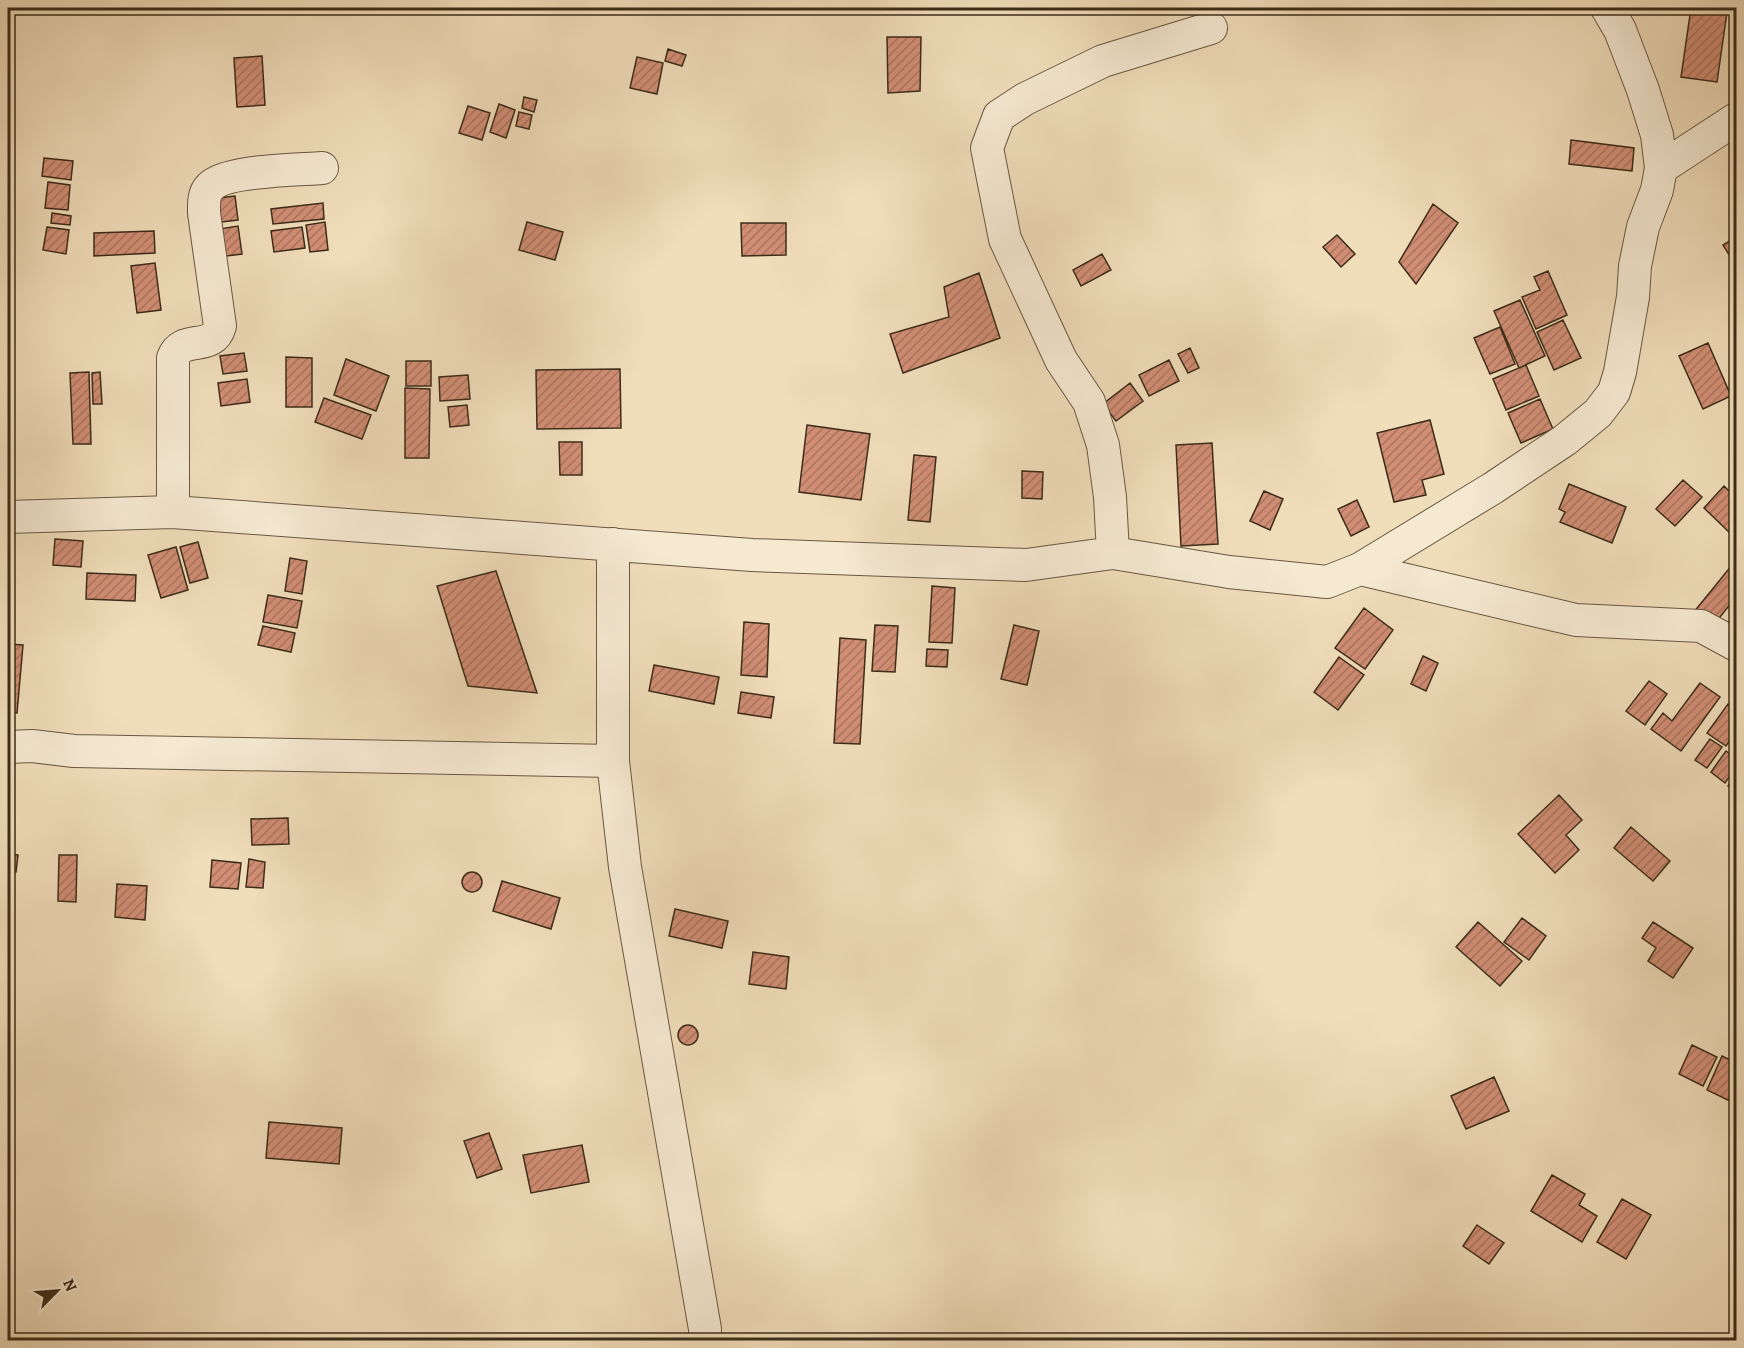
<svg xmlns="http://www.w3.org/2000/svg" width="1744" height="1348" viewBox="0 0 1744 1348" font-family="Alegreya,serif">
	<defs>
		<pattern id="building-hatch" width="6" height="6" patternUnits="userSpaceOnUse" patternTransform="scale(1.5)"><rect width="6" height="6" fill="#d18e75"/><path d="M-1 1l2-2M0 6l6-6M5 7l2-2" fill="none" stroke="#ab745f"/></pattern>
	</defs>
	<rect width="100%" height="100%" fill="#f0ddba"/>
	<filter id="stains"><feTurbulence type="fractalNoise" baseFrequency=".00333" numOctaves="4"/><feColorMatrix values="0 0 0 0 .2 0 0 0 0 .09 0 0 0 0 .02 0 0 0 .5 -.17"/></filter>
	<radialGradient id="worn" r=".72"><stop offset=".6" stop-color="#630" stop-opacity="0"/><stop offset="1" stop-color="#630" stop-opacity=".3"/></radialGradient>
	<path fill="url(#building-hatch)" stroke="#3c2c19" stroke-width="1.5" d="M1691,8L1727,12L1717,82L1681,77Z
		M887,37H921L920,91L888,93Z
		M668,49L686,55L682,66L665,61Z
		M262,56L265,105L237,107L234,58Z
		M637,57L663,63L657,94L630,88Z
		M524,97L537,100L534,112L522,108Z
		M499,104L515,110L506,138L490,132Z
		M468,106L490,113L482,140L459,133Z
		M519,112L532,115L529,129L516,126Z
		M1571,140L1634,148L1632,171L1569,164Z
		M44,158L73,161L71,180L42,176Z
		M48,182L70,185L68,210L45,208Z
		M235,196L238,220L213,223L210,199Z
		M323,203L324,219L273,224L271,209Z
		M1433,204L1458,223L1416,284L1399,262Z
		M52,213L71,216L70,225L51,223Z
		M325,222L328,250L310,252L306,225Z
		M527,222L563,232L555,260L519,250Z
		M741,223H786V255L742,256Z
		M238,226L242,254L218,257L213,230Z
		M47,227L69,230L66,254L43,250Z
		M302,227L305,248L274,252L271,231Z
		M154,231L155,253L94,256V233Z
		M1337,235L1355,254L1341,267L1323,247Z
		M1736,237V266L1723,245Z
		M1102,254L1111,270L1081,286L1073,270Z
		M155,263L161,310L137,313L131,266Z
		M1548,271L1567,315L1536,329L1522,297L1540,290L1534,277Z
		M979,273L1000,338L903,373L890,334L949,317L944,287Z
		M1520,300L1545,356L1519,368L1494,311Z
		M1563,320L1581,358L1554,370L1537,332Z
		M1500,327L1515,364L1490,374L1474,338Z
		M1708,343L1731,396L1703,409L1679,356Z
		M1190,348L1199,368L1188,373L1178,354Z
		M244,353L247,371L223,374L220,356Z
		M286,357L312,358V407H286Z
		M346,359L389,376L376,411L334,395Z
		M1169,360L1179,381L1149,396L1139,375Z
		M406,361H431V386H406Z
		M1526,365L1539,396L1506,410L1493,379Z
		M620,369L621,428L537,429L536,370Z
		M89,372L91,444H73L70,373Z
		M100,372L102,404H93L92,373Z
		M468,375L470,399L440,401L439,377Z
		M247,379L250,402L221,406L218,383Z
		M1130,383L1143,401L1116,421L1103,404Z
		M405,388L430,389L429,458H405Z
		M324,398L371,415L362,439L315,422Z
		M1540,399L1553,429L1521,443L1508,413Z
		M467,405L469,425L450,427L448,407Z
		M1430,420L1444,474L1422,480L1426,495L1394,502L1377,433Z
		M807,425L870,434L861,500L799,492Z
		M559,442H582V475H560Z
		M1212,443L1218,544L1181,546L1176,445Z
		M914,455L936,457L930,522L908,520Z
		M1022,471L1043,472L1042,499L1022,498Z
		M1683,480L1702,497L1675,526L1656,509Z
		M1569,484L1626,507L1612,543L1560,522L1565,512L1559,509Z
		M1724,486L1736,498V528L1731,534L1704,508Z
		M1264,491L1283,499L1270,530L1250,521Z
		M1357,500L1369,527L1351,536L1338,509Z
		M55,539L83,541L81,567L53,565Z
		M198,542L208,578L190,583L180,547Z
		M176,547L188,590L161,598L148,555Z
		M290,558L307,561L302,594L285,591Z
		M1736,560V597L1712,627L1694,612Z
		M496,571L537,693L468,686L437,586Z
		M87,573L136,575L135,601L86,599Z
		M932,586L955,588L952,643L929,642Z
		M268,595L302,601L297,628L263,622Z
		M1364,608L1393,630L1365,669L1335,648Z
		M744,622L769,624L767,677L741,675Z
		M875,625L898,626L895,672L872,671Z
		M1014,625L1039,631L1027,685L1001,679Z
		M263,626L295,633L291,652L258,645Z
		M840,638L866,640L860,744L834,743Z
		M8,644L23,645L17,713L8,712Z
		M927,649L948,650L947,667L926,666Z
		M1423,656L1438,663L1426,691L1411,684Z
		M1339,657L1364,675L1338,710L1314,692Z
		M654,665L719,677L714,704L649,691Z
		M1649,681L1667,694L1645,725L1626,711Z
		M1700,683L1720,697L1681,751L1651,729L1663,713L1672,721Z
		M741,692L774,697L771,718L738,713Z
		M1728,704L1736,711V731L1726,746L1707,733Z
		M1710,739L1722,747L1707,768L1695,760Z
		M1726,751L1736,758V767L1725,783L1711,772Z
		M1736,773V792L1728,786Z
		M1559,795L1582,820L1566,835L1579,850L1555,873L1518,834Z
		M288,818L289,844L252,845L251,819Z
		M1631,827L1670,861L1653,881L1614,848Z
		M8,853L18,855L16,872L8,871Z
		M59,855H77L76,902L58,901Z
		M249,859L265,862L263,888L246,887Z
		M212,860L241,863L238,889L210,887Z
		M462 882a10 10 0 1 1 20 0a10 10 0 1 1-20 0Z
		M502,881L560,898L551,929L493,911Z
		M117,884L147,886L145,920L115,917Z
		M675,909L728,921L722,948L669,936Z
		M1522,918L1546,936L1529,960L1504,942Z
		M1478,922L1522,961L1500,986L1456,947Z
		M1653,922L1693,948L1673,978L1648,961L1656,948L1642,938Z
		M753,952L789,957L786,989L749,984Z
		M678 1035a10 10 0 1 1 20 0a10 10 0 1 1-20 0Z
		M1692,1045L1717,1057L1703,1086L1679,1074Z
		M1722,1056L1736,1063V1097L1734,1103L1707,1090Z
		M1494,1077L1509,1111L1466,1129L1451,1096Z
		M269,1122L342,1128L339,1164L266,1158Z
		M489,1133L502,1169L477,1178L464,1141Z
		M582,1145L589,1182L531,1193L523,1155Z
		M1552,1175L1585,1194L1579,1205L1597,1216L1582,1242L1531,1211Z
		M1622,1199L1651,1215L1626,1259L1597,1242Z
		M1477,1225L1504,1243L1489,1264L1463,1246Z"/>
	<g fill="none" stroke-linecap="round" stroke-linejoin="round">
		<g stroke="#695841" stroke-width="34">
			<path id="street" d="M1661,168L1736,119
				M173,512V358C182,333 213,353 220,326L204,213C204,204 203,194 210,187C226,170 297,170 322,168
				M8,517L173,512L752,555L1026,565L1113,553L1229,572L1327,582L1360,569L1576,620L1701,626L1736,645
				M613,544V761L625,867L705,1329V1340
				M1113,553L1110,497L1103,445L1089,402L1061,360L1005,239L987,148L999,116L1025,99L1103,61L1211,28
				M1360,569L1493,488L1565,440L1598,413L1614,392L1620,372L1633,297L1635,266L1643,227L1657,190L1661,168L1657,135L1643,90L1620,30L1607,8
				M8,747L32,746L74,751L613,761"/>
		</g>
		<use href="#street" stroke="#f5e9d2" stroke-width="32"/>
	</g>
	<rect width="1744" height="1348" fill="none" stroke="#f0ddba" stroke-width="30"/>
	<rect x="9" y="9" width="1726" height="1330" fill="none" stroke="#3c2c19" stroke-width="3"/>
	<rect x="15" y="15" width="1714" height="1318" fill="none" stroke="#3c2c19" stroke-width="1.5"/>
	<g transform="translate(57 1291) rotate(65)" stroke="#f5e9d2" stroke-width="4.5" paint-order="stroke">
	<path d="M0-4.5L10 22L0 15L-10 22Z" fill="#3c2c19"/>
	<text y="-9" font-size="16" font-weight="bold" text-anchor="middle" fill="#3c2c19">N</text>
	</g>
	<rect width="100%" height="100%" filter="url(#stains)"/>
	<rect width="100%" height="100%" fill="url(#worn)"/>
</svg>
